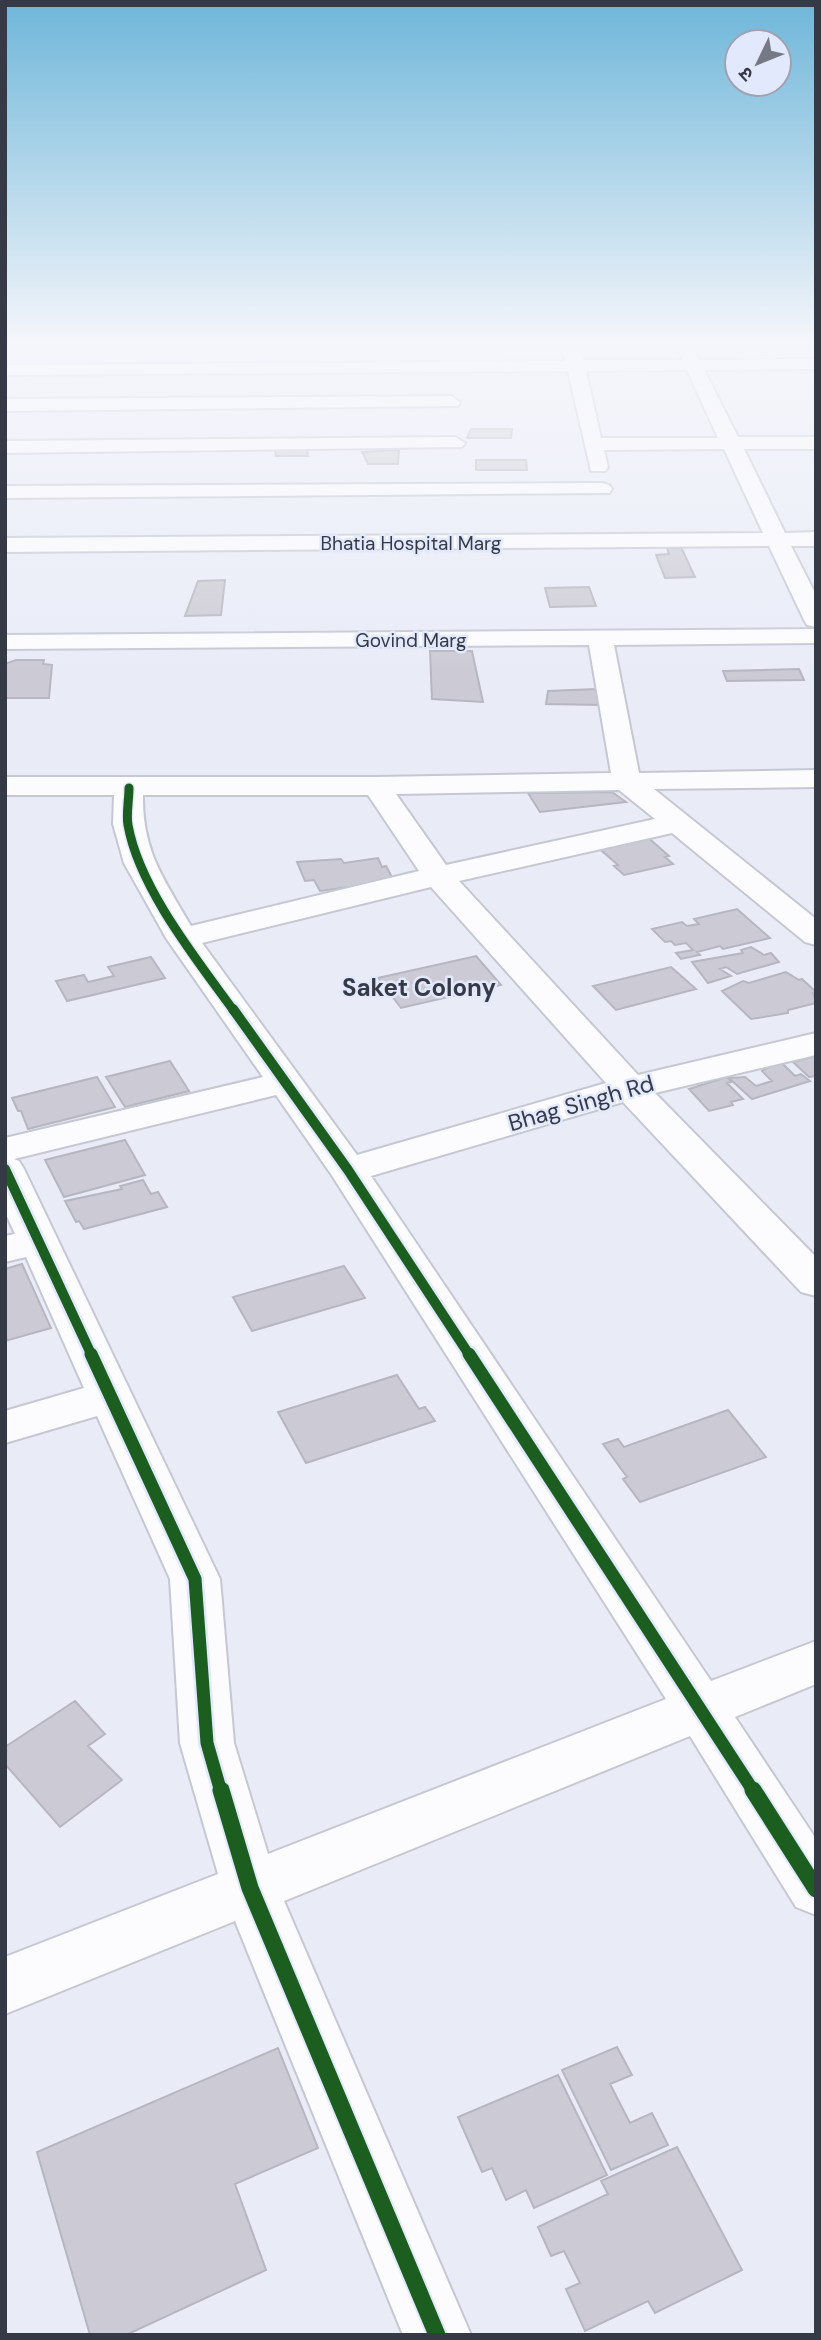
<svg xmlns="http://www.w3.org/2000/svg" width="821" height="2340" viewBox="0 0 821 2340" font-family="'DM Sans','Noto Sans Devanagari',sans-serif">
	<rect width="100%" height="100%" fill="#e9ecf7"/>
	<path fill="#cccbd5" stroke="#b7b6c0" stroke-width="2" d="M471,429H512L511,438H467Z
		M275,450H307L308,456H276Z
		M399,450L398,464H368L362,452Z
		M476,460H526L527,470H476Z
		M681,547L695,577L665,578L656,555L669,554L667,548Z
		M225,580L221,615L185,616L198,581Z
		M589,587L596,606L550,607L545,588Z
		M430,651H472L483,702L432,699Z
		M16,660H44L43,664L52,665L49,698H5V664Z
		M799,669L804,680L727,681L723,671Z
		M596,689L601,705L546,704L548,691Z
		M612,792L626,802L540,812L528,793Z
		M644,834L669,856L665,857L673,864L624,875L614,866L618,865L595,845Z
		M378,858L382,867L386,866L394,881L320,891L314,880L305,881L297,862L341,859L344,863Z
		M737,909L770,938L723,949L720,946L697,952L700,955L681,959L676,953L693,950L686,943L675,945L671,941L665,942L652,929L682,922L687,926L699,924L694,919Z
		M751,947L764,955L771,953L779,962L737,974L726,967L720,969L731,976L708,983L692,962L743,953L741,950Z
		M476,956L501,985L401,1008L378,978Z
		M151,957L165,978L67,1001L56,981L84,975L88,982L114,976L108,967Z
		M671,967L696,989L616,1010L593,986Z
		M786,972L799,980L802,979L816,992L813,993L816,1003L788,1010V1013L751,1019L722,991L743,981L749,983Z
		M816,1056V1076L809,1077L793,1062Z
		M170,1061L189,1091L125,1107L106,1077Z
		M780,1061L795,1076L801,1074L810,1081L752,1099L729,1078L745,1077L756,1086L772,1081L762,1071Z
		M97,1077L115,1107L28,1129L21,1111H18L12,1098Z
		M727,1077L732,1082L727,1083L743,1099L731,1102L733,1105L709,1111L689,1089Z
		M125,1140L145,1175L64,1197L45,1160Z
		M143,1180L151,1194L158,1192L167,1207L84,1229L79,1221L76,1222L65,1201L122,1189L120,1186Z
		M22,1264L51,1328L5,1341V1269Z
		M344,1266L365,1298L252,1331L233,1297Z
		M397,1375L419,1409L425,1407L435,1421L306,1463L278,1412Z
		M728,1410L766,1457L640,1502L623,1479L627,1477L603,1444L618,1439L624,1447Z
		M75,1701L105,1734L88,1746L122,1780L60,1827L5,1764V1747Z
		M617,2047L632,2075L610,2084L630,2123L652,2113L668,2145L611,2170L562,2070Z
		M278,2048L318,2148L235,2184L266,2270L126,2335H90L37,2152Z
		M558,2075L607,2175L534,2208L526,2190L506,2200L492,2168L482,2172L458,2117Z
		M677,2147L742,2270L655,2313L648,2301L585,2331L566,2289L580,2283L564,2251L551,2256L538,2227L608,2194L601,2181Z"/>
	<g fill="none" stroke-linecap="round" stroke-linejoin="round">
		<g stroke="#c5c8d3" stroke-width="4">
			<path id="minor" d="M561,346H578L583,360H682L676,346H693L699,360L816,359V369L704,370L738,437H816V449H744L785,533L816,532V546H791L816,595V627L807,625L804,620L769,546L5,552V538L763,533L724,449L604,450L608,467L605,471H591L568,371L5,375V365L565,361ZM687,370L718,438H601L586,371Z
				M451,396L460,402L458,406L5,411V399Z
				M455,437L465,443L462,447L5,453V441Z
				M602,483L609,485L612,489L609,493L5,498V486Z
				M816,629V643L614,645L639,773L816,770V787L654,789L816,919V945L805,942L672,833L459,881L638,1075L816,1033V1055L655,1093L816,1257V1296L801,1292L623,1102L371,1176L711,1681L816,1641V1684L735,1717L816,1839V1915L796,1907L690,1736L284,1901L471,2335H403L235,1921L5,2014V1957L218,1874L180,1743L170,1579L97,1416L5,1443V1411L84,1388L26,1257L5,1262V1236L15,1234L5,1212V1138L263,1077L166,938L124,863L113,824L114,795H5V777H376L611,773L589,645L5,649V635ZM619,790L655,819L446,865L396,794ZM143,795H368L419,871L191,926C164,879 142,851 143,795ZM431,887L606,1083L357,1155L202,943ZM276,1095L331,1174L666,1699L268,1854L234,1743L220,1579L24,1169L19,1161L14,1159Z"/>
		</g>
		<use href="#minor" fill="#fcfcfe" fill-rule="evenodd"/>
		<g stroke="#e3e9fd" stroke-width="12">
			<path id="cycleway-far3" d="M129,788C129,800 126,814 128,825C139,888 197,960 234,1011"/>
		</g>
		<g stroke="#e3e9fd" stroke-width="15">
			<path id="cycleway-far2" d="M233,1009L348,1170L470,1356
				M5,1169L92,1356"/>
		</g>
		<g stroke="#e3e9fd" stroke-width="18">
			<path id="cycleway-far1" d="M91,1354L195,1579L207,1743L221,1792
				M469,1354L754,1792"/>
		</g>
		<g stroke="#e3e9fd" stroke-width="21">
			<path id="cycleway" d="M221,1790L250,1888L437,2335
				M753,1790L816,1889"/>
		</g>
		<use href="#cycleway-far3" stroke="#1b5e20" stroke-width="9"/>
		<use href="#cycleway-far2" stroke="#1b5e20" stroke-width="10"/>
		<use href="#cycleway-far1" stroke="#1b5e20" stroke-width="13"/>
		<use href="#cycleway" stroke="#1b5e20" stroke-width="17"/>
	</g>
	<linearGradient id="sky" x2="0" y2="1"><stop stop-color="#6eb6d9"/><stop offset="0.51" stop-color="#f5f6fb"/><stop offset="1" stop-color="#f5f6fb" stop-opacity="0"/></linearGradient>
	<rect width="821" height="674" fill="url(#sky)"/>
	<g text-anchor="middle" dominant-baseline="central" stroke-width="5" stroke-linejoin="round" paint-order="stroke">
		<g font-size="19" fill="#363a47" stroke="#e3e9fd">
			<text x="411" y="543">Bhatia Hospital Marg</text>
			<text x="411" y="640">Govind Marg</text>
		</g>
		<g font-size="23" fill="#363a47" stroke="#e3e9fd">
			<text transform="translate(581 1103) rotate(-16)">Bhag Singh Rd</text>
		</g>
		<g font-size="24" font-weight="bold" fill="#363a47" stroke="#e3e9fd">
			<text x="419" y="987">Saket Colony</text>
		</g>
	</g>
	<rect width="821" height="2340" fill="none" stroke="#363a47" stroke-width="14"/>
	<g transform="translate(758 63) rotate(227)"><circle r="33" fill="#e3e9fd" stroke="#9ea3b4" stroke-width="2"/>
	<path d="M0-5L12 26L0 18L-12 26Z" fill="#757885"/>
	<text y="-10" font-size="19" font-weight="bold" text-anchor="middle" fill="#363a47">उ</text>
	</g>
</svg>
